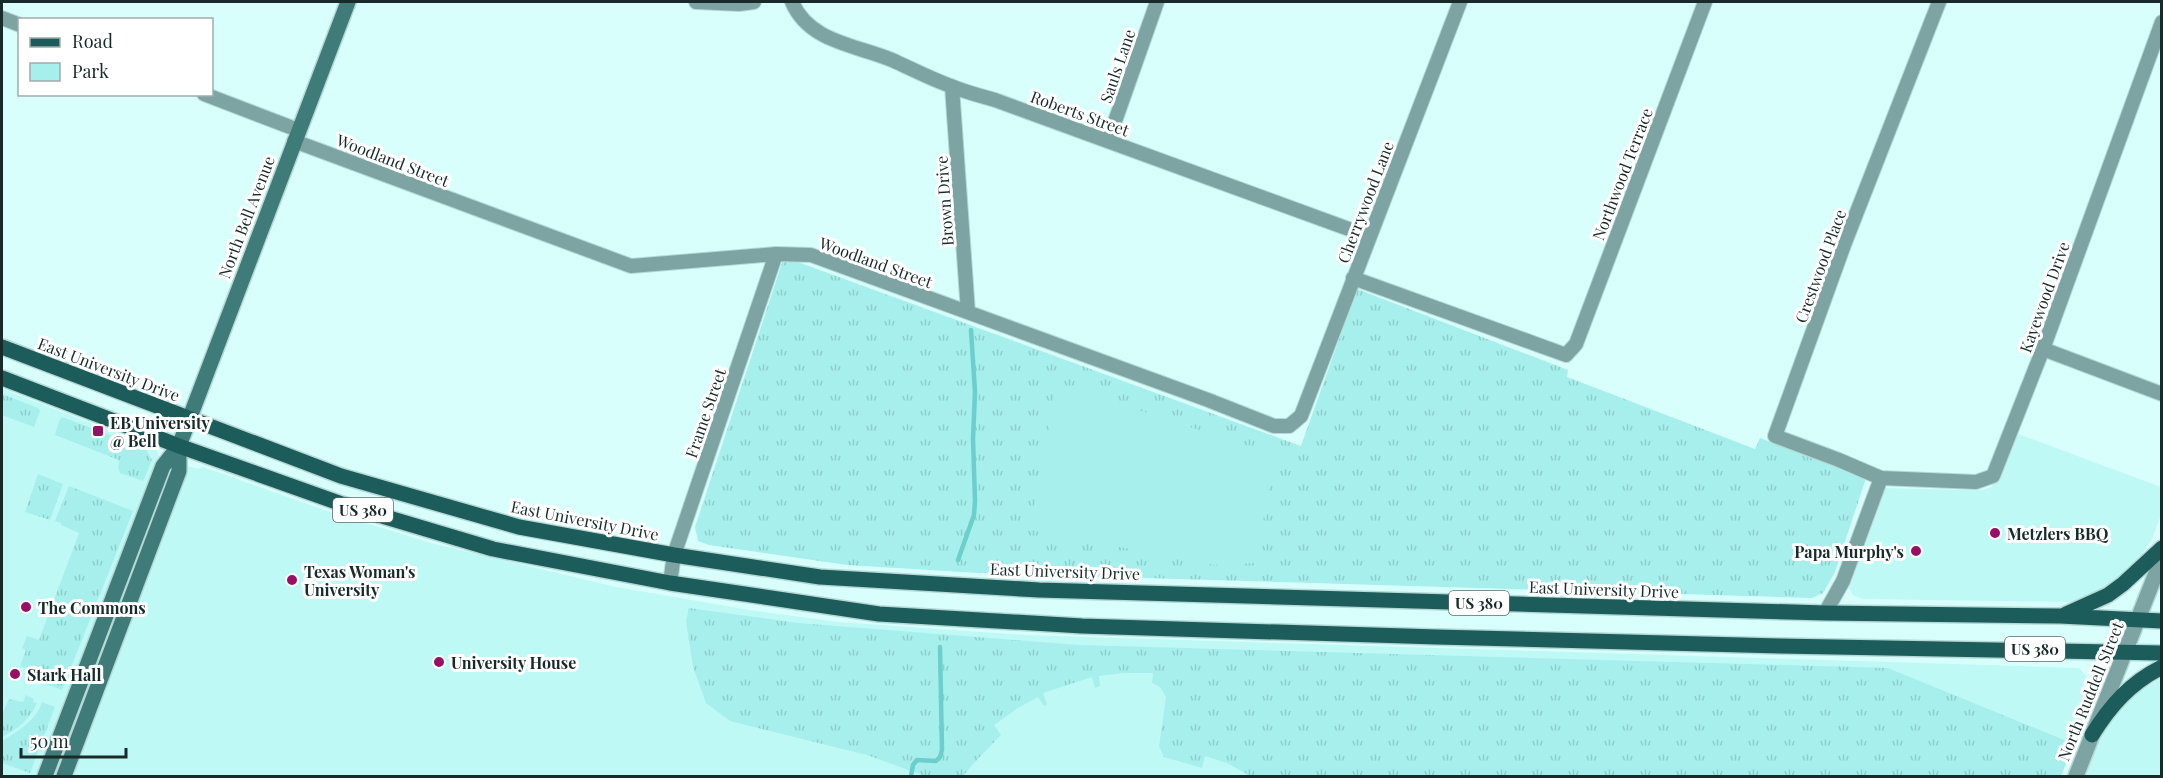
<svg xmlns="http://www.w3.org/2000/svg" width="2163" height="778" viewBox="0 0 2163 778" font-family="'Playfair Display',serif">
	<defs>
		<pattern id="grass-tufts" width="24" height="20" patternUnits="userSpaceOnUse" patternTransform="scale(1.5)"><rect width="24" height="20" fill="#a6efec"/><path d="M3 7l-1-3M5 7V3M7 7l1-3M15 17l-1-3M17 17v-4M19 17l1-3" fill="none" stroke="#8ecdcb"/></pattern>
	</defs>
	<rect width="100%" height="100%" fill="#d9fffd"/>
	<path fill="#bff9f6" d="M2,389L156,448L159,456L197,469L203,467L330,512L431,543L616,587L750,610L838,622L1026,635L2079,668L2091,682L2093,695L2061,776H2Z
		M2016,433L2161,487V515L2152,539L2135,565L2113,585L2080,601L2069,602L1862,599L1853,595L1849,588V579L1864,536L1875,516L1884,488L1967,490H1982L1991,487L2001,474Z
		M2161,678V776H2083L2109,720L2125,700Z"/>
	<path fill="url(#grass-tufts)" d="M784,257L1301,446L1357,289L1568,370L1567,377L1755,449L1760,438L1866,478L1835,572L1823,593L1812,598L978,573L847,565L709,545L698,541L695,527Z
		M2,394L38,408L40,411L34,427L2,415Z
		M62,417L145,448L152,460L143,481L120,473L118,468L119,460L55,435L59,421Z
		M38,474L63,484L50,520L25,512Z
		M69,486L133,511L62,690L45,684L46,681L42,680L40,683L28,678L31,670L20,666L26,650L22,648L27,636L39,640L79,533L61,525V523L55,521Z
		M689,608L798,623L1079,645L1888,668L2074,744L2061,776H1246L1247,774L1227,763L1205,756L1202,768L1164,757L1159,746L1166,697L1160,687L1152,683L1153,673H1123L1099,676L1100,686L1095,688L1092,677L1043,693L1047,704L1044,706L1038,697L1018,708L994,725L1001,735L974,763L963,776H925L867,755L730,721L706,703L693,667L686,621Z
		M26,695L34,699L33,702L37,703C30,720 17,729 2,737V714L9,699L23,702Z
		M42,702L55,707L30,773L2,763V741C17,732 36,721 42,702Z"/>
	<path fill="#a6efec" d="M1057,383L1274,455L1256,563L1214,565L1030,530Z"/>
	<g fill="none" stroke-linecap="round" stroke-linejoin="round">
		<path stroke="#6ccfcb" stroke-width="4.5" d="M958,560L974,515L975,501L973,439L975,392L971,330
			M911,776L913,765L917,760L936,761L940,757L942,750L940,647"/>
		<g stroke="#b6d9d7" stroke-width="16">
			<path id="minor" d="M696,2L739,4L754,2
				M792,2C809,42 856,45 892,60C912,69 931,79 951,86C965,92 981,96 995,100L1357,232L1369,239
				M1939,2L1844,245L1775,436L1839,460L1881,478L1976,482L1993,476L2043,349L2162,22
				M2,18L20,25
				M952,87L968,312
				M204,94L298,130
				M294,141L631,266L776,254L811,255L1208,400L1274,426H1289L1301,416L1460,2
				M1108,141L1157,2
				M1353,278L1566,355L1576,344L1705,2
				M2043,349L2162,394
				M670,583L674,555L776,254
				M1825,613L1843,581L1881,478"/>
		</g>
		<g stroke="#b6d9d7" stroke-width="18">
			<path id="tertiary" d="M2076,776L2162,558"/>
		</g>
		<g stroke="#b6d9d7" stroke-width="18">
			<path id="secondary" d="M45,776L163,466L179,446L348,2
				M64,776L179,471V446"/>
		</g>
		<g stroke="#b6d9d7" stroke-width="18">
			<path id="primary" d="M2,347L341,476L519,527L674,555L820,577L1039,590L1825,613L2060,616L2162,621
				M2,378L179,446L342,504L493,549L670,583L879,614L1082,626L1437,637L1780,646L2162,653
				M2066,614L2108,595L2123,584L2162,548
				M2092,735C2110,706 2130,683 2162,667"/>
		</g>
		<use href="#minor" stroke="#7da4a2" stroke-width="14"/>
		<use href="#tertiary" stroke="#7da4a2" stroke-width="15"/>
		<use href="#secondary" stroke="#3f7c79" stroke-width="15"/>
		<use href="#primary" stroke="#1c5d5b" stroke-width="15"/>
	</g>
	<g fill="#971066" stroke="#fff" stroke-width="2">
		<rect x="92" y="425" width="12" height="12" rx="3"/>
		<circle cx="1995" cy="533" r="6"/>
		<circle cx="1916" cy="551" r="6"/>
		<circle cx="292" cy="580" r="6"/>
		<circle cx="26" cy="607" r="6"/>
		<circle cx="439" cy="662" r="6"/>
		<circle cx="15" cy="674" r="6"/>
	</g>
	<g text-anchor="middle" dominant-baseline="central" stroke-width="6" stroke-linejoin="round" paint-order="stroke">
		<g fill="#fff" stroke="#5d6b6a" stroke-width="1.5">
			<rect x="333" y="498" width="60" height="24" rx="4.5"/>
			<rect x="1449" y="591" width="60" height="24" rx="4.5"/>
			<rect x="2005" y="637" width="60" height="24" rx="4.5"/>
		</g>
		<g font-size="15" font-weight="bold" fill="#182b2a">
			<text x="363" y="510">US 380</text>
			<text x="1479" y="603">US 380</text>
			<text x="2035" y="649">US 380</text>
		</g>
		<g font-size="16" fill="#182b2a" stroke="#fff">
			<text transform="translate(1117 66) rotate(-71)">Sauls Lane</text>
			<text transform="translate(1080 113) rotate(20)">Roberts Street</text>
			<text transform="translate(393 160) rotate(21)">Woodland Street</text>
			<text transform="translate(1622 174) rotate(-69)">Northwood Terrace</text>
			<text transform="translate(944 201) rotate(-94)">Brown Drive</text>
			<text transform="translate(1365 202) rotate(-69)">Cherrywood Lane</text>
			<text transform="translate(246 217) rotate(-69)">North Bell Avenue</text>
			<text transform="translate(876 262) rotate(20)">Woodland Street</text>
			<text transform="translate(1820 266) rotate(-70)">Crestwood Place</text>
			<text transform="translate(2044 297) rotate(-70)">Kayewood Drive</text>
			<text transform="translate(109 369) rotate(21)">East University Drive</text>
			<text transform="translate(705 413) rotate(-71)">Frame Street</text>
			<text transform="translate(585 520) rotate(11)">East University Drive</text>
			<text transform="translate(1065 571) rotate(2)">East University Drive</text>
			<text transform="translate(1604 589) rotate(2)">East University Drive</text>
			<text transform="translate(2090 691) rotate(-68)">North Ruddell Street</text>
		</g>
		<g font-size="16" font-weight="bold" fill="#182b2a" stroke="#fff" text-anchor="start">
			<text x="110" y="422">EB University<tspan x="110" dy="18">@ Bell</tspan></text>
			<text x="2007" y="533">Metzlers BBQ</text>
			<text x="1904" y="551" text-anchor="end">Papa Murphy's</text>
			<text x="304" y="571">Texas Woman's<tspan x="304" dy="18">University</tspan></text>
			<text x="38" y="607">The Commons</text>
			<text x="451" y="662">University House</text>
			<text x="27" y="674">Stark Hall</text>
		</g>
	</g>
	<rect width="2163" height="778" fill="none" stroke="#182b2a" stroke-width="6"/>
	<rect x="18" y="18" width="195" height="78" fill="#ffffff" stroke="#a3aaaa" stroke-width="1.5"/>
	<rect x="30" y="38" width="30" height="9" fill="#1c5d5b" stroke="#a3aaaa" stroke-width="1.5"/>
	<text x="72" y="48" font-size="18" fill="#182b2a">Road</text>
	<rect x="30" y="63" width="30" height="18" fill="#a6efec" stroke="#a3aaaa" stroke-width="1.5"/>
	<text x="72" y="78" font-size="18" fill="#182b2a">Park</text>
	<path d="M21 748v9h105v-9" fill="none" stroke="#182b2a" stroke-width="3"/>
	<text x="30" y="748" font-size="18" fill="#182b2a" stroke="#ffffff" stroke-width="4.5" paint-order="stroke">50 m</text>
</svg>
